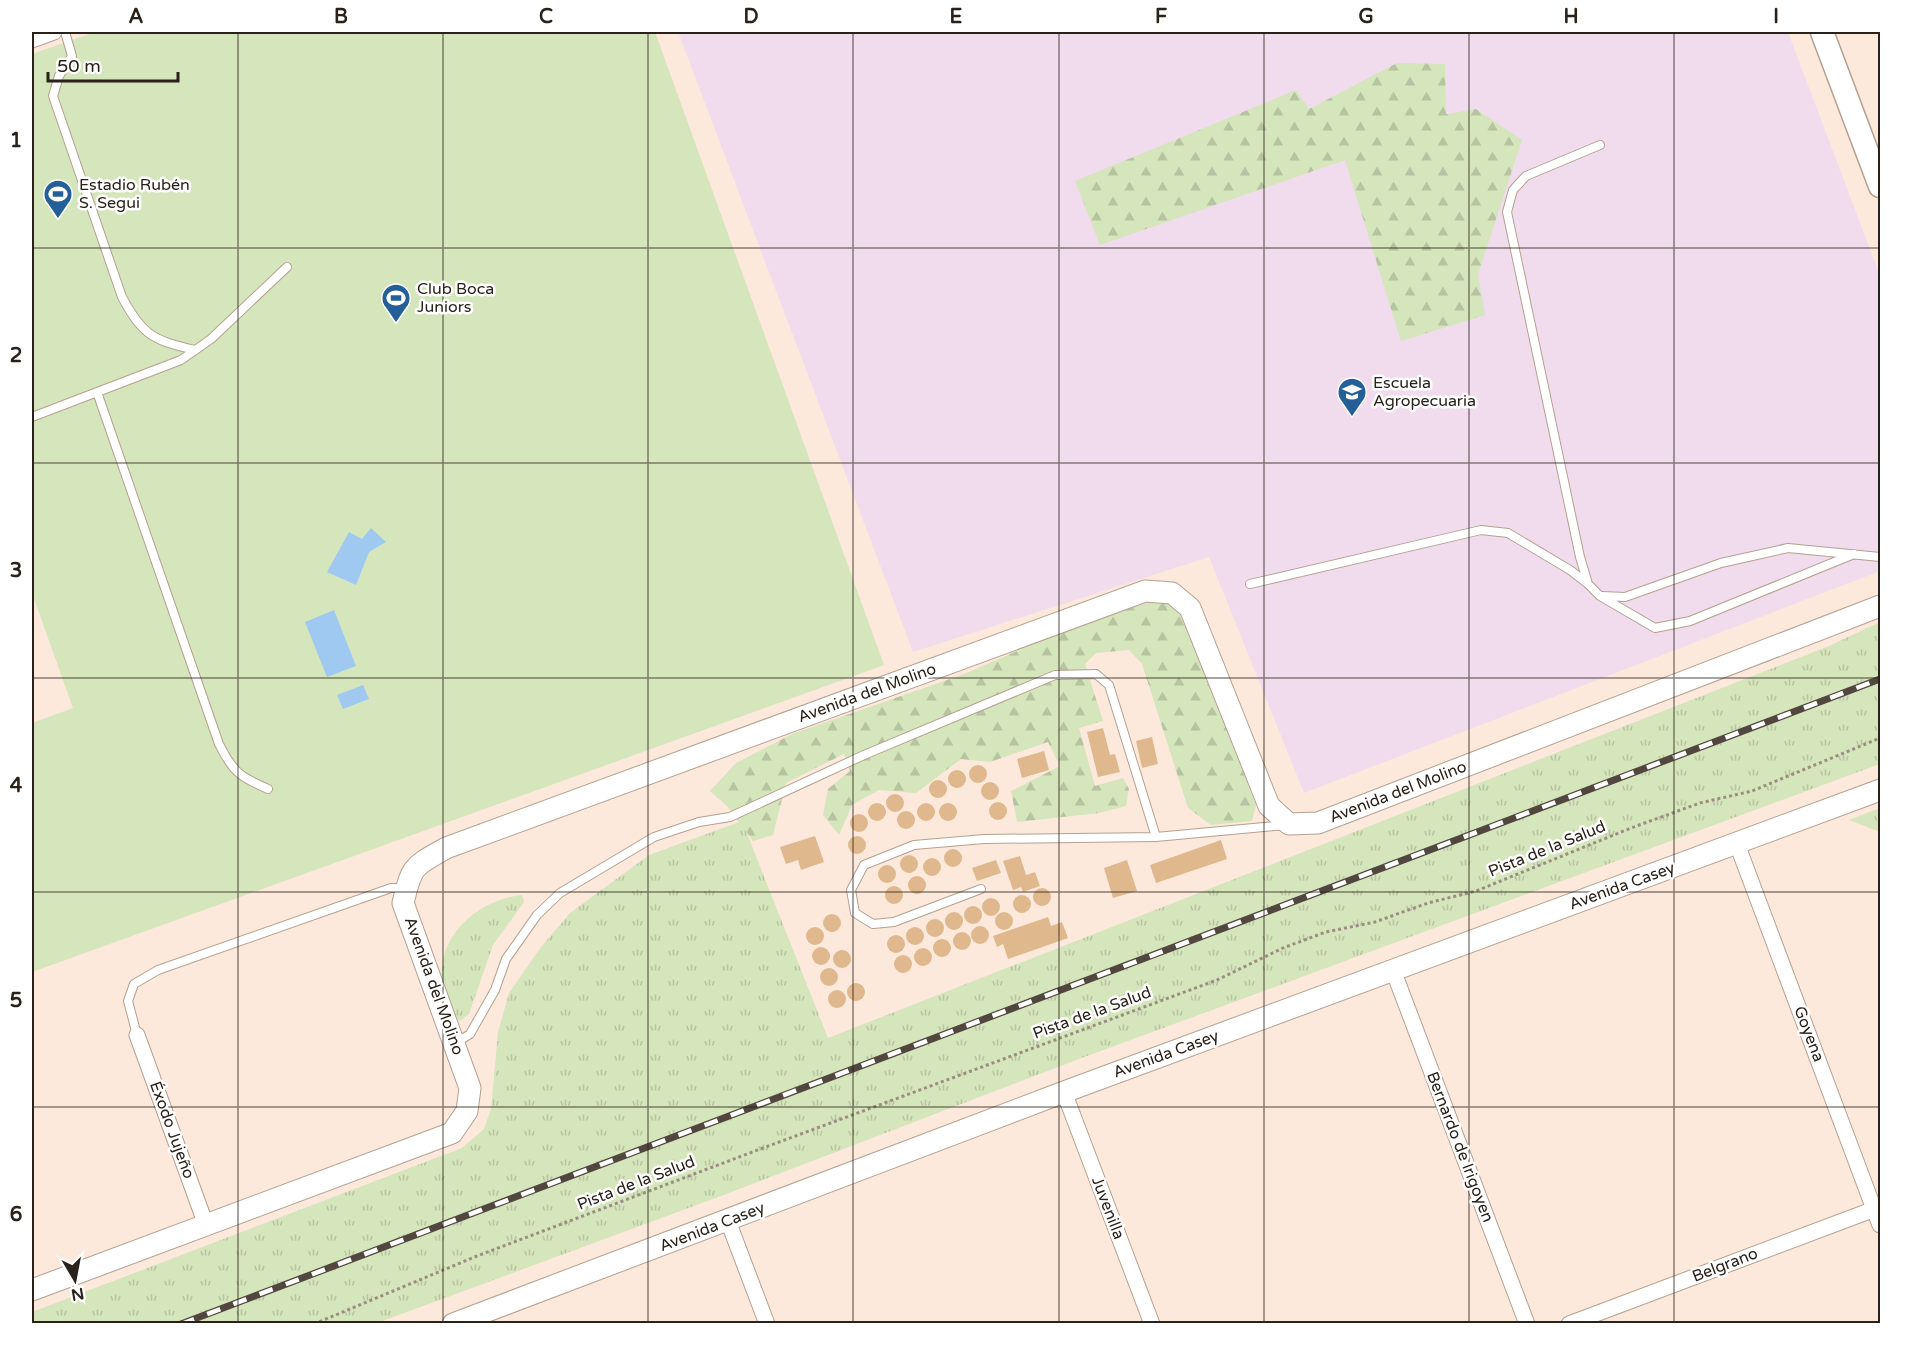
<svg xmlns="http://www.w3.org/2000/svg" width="1912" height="1355" viewBox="0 0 1912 1355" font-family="'Varela Round',sans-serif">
	<defs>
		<pattern id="grass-tufts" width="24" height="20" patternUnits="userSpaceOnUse" patternTransform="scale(1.5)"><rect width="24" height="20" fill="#d5e5bc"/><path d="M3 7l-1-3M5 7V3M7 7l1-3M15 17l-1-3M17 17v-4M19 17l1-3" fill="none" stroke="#b7c4a1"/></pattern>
		<pattern id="forest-firs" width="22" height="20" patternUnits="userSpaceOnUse" patternTransform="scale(1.5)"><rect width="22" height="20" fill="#d5e5bc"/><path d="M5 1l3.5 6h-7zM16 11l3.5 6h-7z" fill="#b7c4a1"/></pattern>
	</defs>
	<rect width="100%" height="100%" fill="#fce9db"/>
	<path fill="#f0dcec" d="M678,32H1788L1880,276V571L1304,793L1209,557L913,652Z"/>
	<path fill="url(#grass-tufts)" d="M1880,622V764L1079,1059L721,1196L377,1323L32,1324V1312L462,1148L484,1129L491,1109L498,1032L509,993L541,947L570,913L649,855L742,821L828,1038L1829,646Z
		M1880,808V832L1849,820Z
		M522,895L524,902L493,945L469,1014L460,1021C452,1016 448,1003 445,994C429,943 474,900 522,895Z"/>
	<path fill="url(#forest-firs)" d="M1397,63L1445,64L1446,114L1476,109L1522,140L1478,274L1485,315L1401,341L1345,160L1100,245L1075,181L1296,90L1309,109Z
		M1148,603L1170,604L1184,619L1256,805L1252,821L1211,825L1188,808L1142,664L1129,650L1096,653L1085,664L1103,721L1079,728L1095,786L1123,778L1129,789L1126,806L1099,813L1017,822L1011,791L1060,766L1048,742L990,762L961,759L916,793L879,790L852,805L839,835L823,815L828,789L850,771L844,754L786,783L773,835L753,841L728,807L710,791L736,763L792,734L964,674L1091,619Z"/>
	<path fill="#d5e5bc" d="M95,32H655L884,665L32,972V723L73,708L32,593V54Z"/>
	<path fill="#9fc9f1" d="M371,528L386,542L369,552L356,585L327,572L349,532L362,539Z
		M334,610L356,666L327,677L305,622Z
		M363,685L369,699L343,709L337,695Z"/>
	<path fill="#dfb88d" d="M1103,728L1110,755L1115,754L1120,772L1098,777L1087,732Z
		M1152,737L1158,764L1142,768L1136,741Z
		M1044,751L1049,770L1022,778L1017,759Z
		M969 774a9 9 0 1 1 18 0a9 9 0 1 1-18 0Z
		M948 779a9 9 0 1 1 18 0a9 9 0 1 1-18 0Z
		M929 789a9 9 0 1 1 18 0a9 9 0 1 1-18 0Z
		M981 791a9 9 0 1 1 18 0a9 9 0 1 1-18 0Z
		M886 803a9 9 0 1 1 18 0a9 9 0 1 1-18 0Z
		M989 811a9 9 0 1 1 18 0a9 9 0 1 1-18 0Z
		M868 812a9 9 0 1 1 18 0a9 9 0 1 1-18 0Z
		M939 812a9 9 0 1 1 18 0a9 9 0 1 1-18 0Z
		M917 812a9 9 0 1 1 18 0a9 9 0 1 1-18 0Z
		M897 820a9 9 0 1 1 18 0a9 9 0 1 1-18 0Z
		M850 823a9 9 0 1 1 18 0a9 9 0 1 1-18 0Z
		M848 845a9 9 0 1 1 18 0a9 9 0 1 1-18 0Z
		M815,836L824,862L801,870L798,860L786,864L780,847Z
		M1221,840L1227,859L1156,883L1150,865Z
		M944 858a9 9 0 1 1 18 0a9 9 0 1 1-18 0Z
		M900 864a9 9 0 1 1 18 0a9 9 0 1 1-18 0Z
		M1020,856L1026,875L1035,872L1040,886L1023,892L1021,887L1013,890L1003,861Z
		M923 867a9 9 0 1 1 18 0a9 9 0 1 1-18 0Z
		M996,860L1001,873L977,881L972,868Z
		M1127,860L1137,891L1113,898L1104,868Z
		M878 874a9 9 0 1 1 18 0a9 9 0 1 1-18 0Z
		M908 885a9 9 0 1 1 18 0a9 9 0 1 1-18 0Z
		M885 895a9 9 0 1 1 18 0a9 9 0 1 1-18 0Z
		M1033 897a9 9 0 1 1 18 0a9 9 0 1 1-18 0Z
		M1013 904a9 9 0 1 1 18 0a9 9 0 1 1-18 0Z
		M982 907a9 9 0 1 1 18 0a9 9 0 1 1-18 0Z
		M964 915a9 9 0 1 1 18 0a9 9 0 1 1-18 0Z
		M945 921a9 9 0 1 1 18 0a9 9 0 1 1-18 0Z
		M995 921a9 9 0 1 1 18 0a9 9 0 1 1-18 0Z
		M823 923a9 9 0 1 1 18 0a9 9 0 1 1-18 0Z
		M1048,917L1051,926L1062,922L1068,938L1008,959L1003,944L997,947L993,936Z
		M926 928a9 9 0 1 1 18 0a9 9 0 1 1-18 0Z
		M971 935a9 9 0 1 1 18 0a9 9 0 1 1-18 0Z
		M906 936a9 9 0 1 1 18 0a9 9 0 1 1-18 0Z
		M806 936a9 9 0 1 1 18 0a9 9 0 1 1-18 0Z
		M953 941a9 9 0 1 1 18 0a9 9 0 1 1-18 0Z
		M887 944a9 9 0 1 1 18 0a9 9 0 1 1-18 0Z
		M933 948a9 9 0 1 1 18 0a9 9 0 1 1-18 0Z
		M812 956a9 9 0 1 1 18 0a9 9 0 1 1-18 0Z
		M914 957a9 9 0 1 1 18 0a9 9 0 1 1-18 0Z
		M833 959a9 9 0 1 1 18 0a9 9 0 1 1-18 0Z
		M894 964a9 9 0 1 1 18 0a9 9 0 1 1-18 0Z
		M820 977a9 9 0 1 1 18 0a9 9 0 1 1-18 0Z
		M847 992a9 9 0 1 1 18 0a9 9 0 1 1-18 0Z
		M828 999a9 9 0 1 1 18 0a9 9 0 1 1-18 0Z"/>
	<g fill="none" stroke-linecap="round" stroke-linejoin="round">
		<g stroke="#b5a08f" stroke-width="10">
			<path id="lane" d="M65,32L72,56L59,76L53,96L122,297C143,336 153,340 195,350
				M1600,145L1526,176L1513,190L1507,212L1580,557L1588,584L1600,596L1655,628L1690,621L1854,554
				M97,392L219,744C233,772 240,777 268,789
				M32,417L181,360L211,339L287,267
				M1250,584L1481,530L1508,533L1570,570L1587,583
				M1602,596L1625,597L1721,563L1788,548L1880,557
				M981,889L894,922L873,924L855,913L851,890L864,865L914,845L984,839L1156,837L1285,825
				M137,1035L128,1001L134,984L158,970L391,888H406
				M456,1043L470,1034L495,990L506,959L537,915L560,893L654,837L699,822L730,817L864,755L1055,675L1096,674L1109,685L1156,837"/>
		</g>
		<g stroke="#b5a08f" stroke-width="17">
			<path id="street" d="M32,40L54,32
				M1737,844L1880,1225
				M1393,970L1527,1324
				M137,1035L206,1225
				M1064,1092L1152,1324
				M728,1221L767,1324
				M1569,1324L1880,1207"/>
		</g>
		<g stroke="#b5a08f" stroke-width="23">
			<path id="secondary" d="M32,1290L452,1133L467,1111L470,1088L403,903C412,865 413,867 446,848L1145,591L1172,593L1190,608L1269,806L1289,824L1318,823L1880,606
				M453,1324L1064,1092L1880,790"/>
		</g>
		<g stroke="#b5a08f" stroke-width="25">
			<path id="primary" d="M1822,32L1880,186"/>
		</g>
		<path stroke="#9b8d82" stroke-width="3" stroke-dasharray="3 3" stroke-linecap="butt" d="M314,1324L477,1256L763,1148L1217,980L1283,948L1326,932L1375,922L1428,903L1476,891L1631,828L1700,803L1752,791L1880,738"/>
		<use href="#lane" stroke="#fff" stroke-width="8"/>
		<use href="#street" stroke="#fff" stroke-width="15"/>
		<use href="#secondary" stroke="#fff" stroke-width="21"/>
		<use href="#primary" stroke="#fff" stroke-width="22"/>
		<g stroke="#51473f" stroke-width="7">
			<path id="rail" d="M181,1324L1880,679"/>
		</g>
		<use href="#rail" stroke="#fff" stroke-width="4.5" stroke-dasharray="14" stroke-linecap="butt"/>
	</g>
	<path fill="none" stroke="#29211a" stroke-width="1.5" stroke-opacity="0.55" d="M238,32V1324M443,32V1324M648,32V1324M853,32V1324M1059,32V1324M1264,32V1324M1469,32V1324M1674,32V1324M32,248H1880M32,463H1880M32,678H1880M32,892H1880M32,1107H1880"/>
	<defs>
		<g id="stadium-pin" transform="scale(1.5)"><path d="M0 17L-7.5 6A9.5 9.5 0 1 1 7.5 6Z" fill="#245f97" stroke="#fff"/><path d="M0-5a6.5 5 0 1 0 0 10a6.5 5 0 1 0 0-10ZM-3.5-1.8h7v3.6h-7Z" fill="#fff"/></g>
		<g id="school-pin" transform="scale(1.5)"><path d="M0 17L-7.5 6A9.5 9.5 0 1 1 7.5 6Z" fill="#245f97" stroke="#fff"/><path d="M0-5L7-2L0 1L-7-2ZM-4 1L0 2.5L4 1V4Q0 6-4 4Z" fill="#fff"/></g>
	</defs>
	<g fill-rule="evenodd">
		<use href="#stadium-pin" x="58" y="194"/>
		<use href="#stadium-pin" x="396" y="298"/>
		<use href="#school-pin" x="1352" y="392"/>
	</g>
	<g text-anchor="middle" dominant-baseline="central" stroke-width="5" stroke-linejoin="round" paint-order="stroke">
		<g font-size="16" fill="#29211a" stroke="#fff" text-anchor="start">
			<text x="79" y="185">Estadio Rubén<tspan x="79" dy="18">S. Segui</tspan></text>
			<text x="417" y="289">Club Boca<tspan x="417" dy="18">Juniors</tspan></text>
			<text x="1373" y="383">Escuela<tspan x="1373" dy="18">Agropecuaria</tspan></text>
		</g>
		<g font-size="16" fill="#29211a" stroke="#fff">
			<text transform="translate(867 693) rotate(-20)">Avenida del Molino</text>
			<text transform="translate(1398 792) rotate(-21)">Avenida del Molino</text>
			<text transform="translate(1547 849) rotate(-22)">Pista de la Salud</text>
			<text transform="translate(1622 886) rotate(-20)">Avenida Casey</text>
			<text transform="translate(434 986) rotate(70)">Avenida del Molino</text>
			<text transform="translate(1092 1013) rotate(-20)">Pista de la Salud</text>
			<text transform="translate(1809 1034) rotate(69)">Goyena</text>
			<text transform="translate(1166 1054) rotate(-20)">Avenida Casey</text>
			<text transform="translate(172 1130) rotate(70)">Éxodo Jujeño</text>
			<text transform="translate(1460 1147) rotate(69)">Bernardo de Irigoyen</text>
			<text transform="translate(636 1183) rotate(-21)">Pista de la Salud</text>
			<text transform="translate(1108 1208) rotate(69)">Juvenilla</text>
			<text transform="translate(712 1227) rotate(-21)">Avenida Casey</text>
			<text transform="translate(1725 1265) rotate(-21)">Belgrano</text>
		</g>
	</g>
	<rect width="1912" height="1355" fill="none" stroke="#ffffff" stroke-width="66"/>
	<g transform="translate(75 1280) rotate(170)" stroke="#ffffff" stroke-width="4.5" paint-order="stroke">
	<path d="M0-4.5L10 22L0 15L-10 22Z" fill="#29211a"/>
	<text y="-9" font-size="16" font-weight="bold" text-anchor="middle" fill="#29211a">N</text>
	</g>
	<path d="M48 72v9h130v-9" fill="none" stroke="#29211a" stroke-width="3"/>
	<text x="57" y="72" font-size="18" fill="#29211a" stroke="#ffffff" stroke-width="4.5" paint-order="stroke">50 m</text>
	<rect x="33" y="33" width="1846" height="1289" fill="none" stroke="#29211a" stroke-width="2"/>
	<g font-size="20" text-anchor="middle" font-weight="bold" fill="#29211a">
		<text x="136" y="23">A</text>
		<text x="341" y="23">B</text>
		<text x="546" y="23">C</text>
		<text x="751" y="23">D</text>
		<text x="956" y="23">E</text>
		<text x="1161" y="23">F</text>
		<text x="1366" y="23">G</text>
		<text x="1571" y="23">H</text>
		<text x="1776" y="23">I</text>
		<text x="16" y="147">1</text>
		<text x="16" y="362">2</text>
		<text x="16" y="577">3</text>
		<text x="16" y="792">4</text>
		<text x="16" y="1007">5</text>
		<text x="16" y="1221">6</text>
	</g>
</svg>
